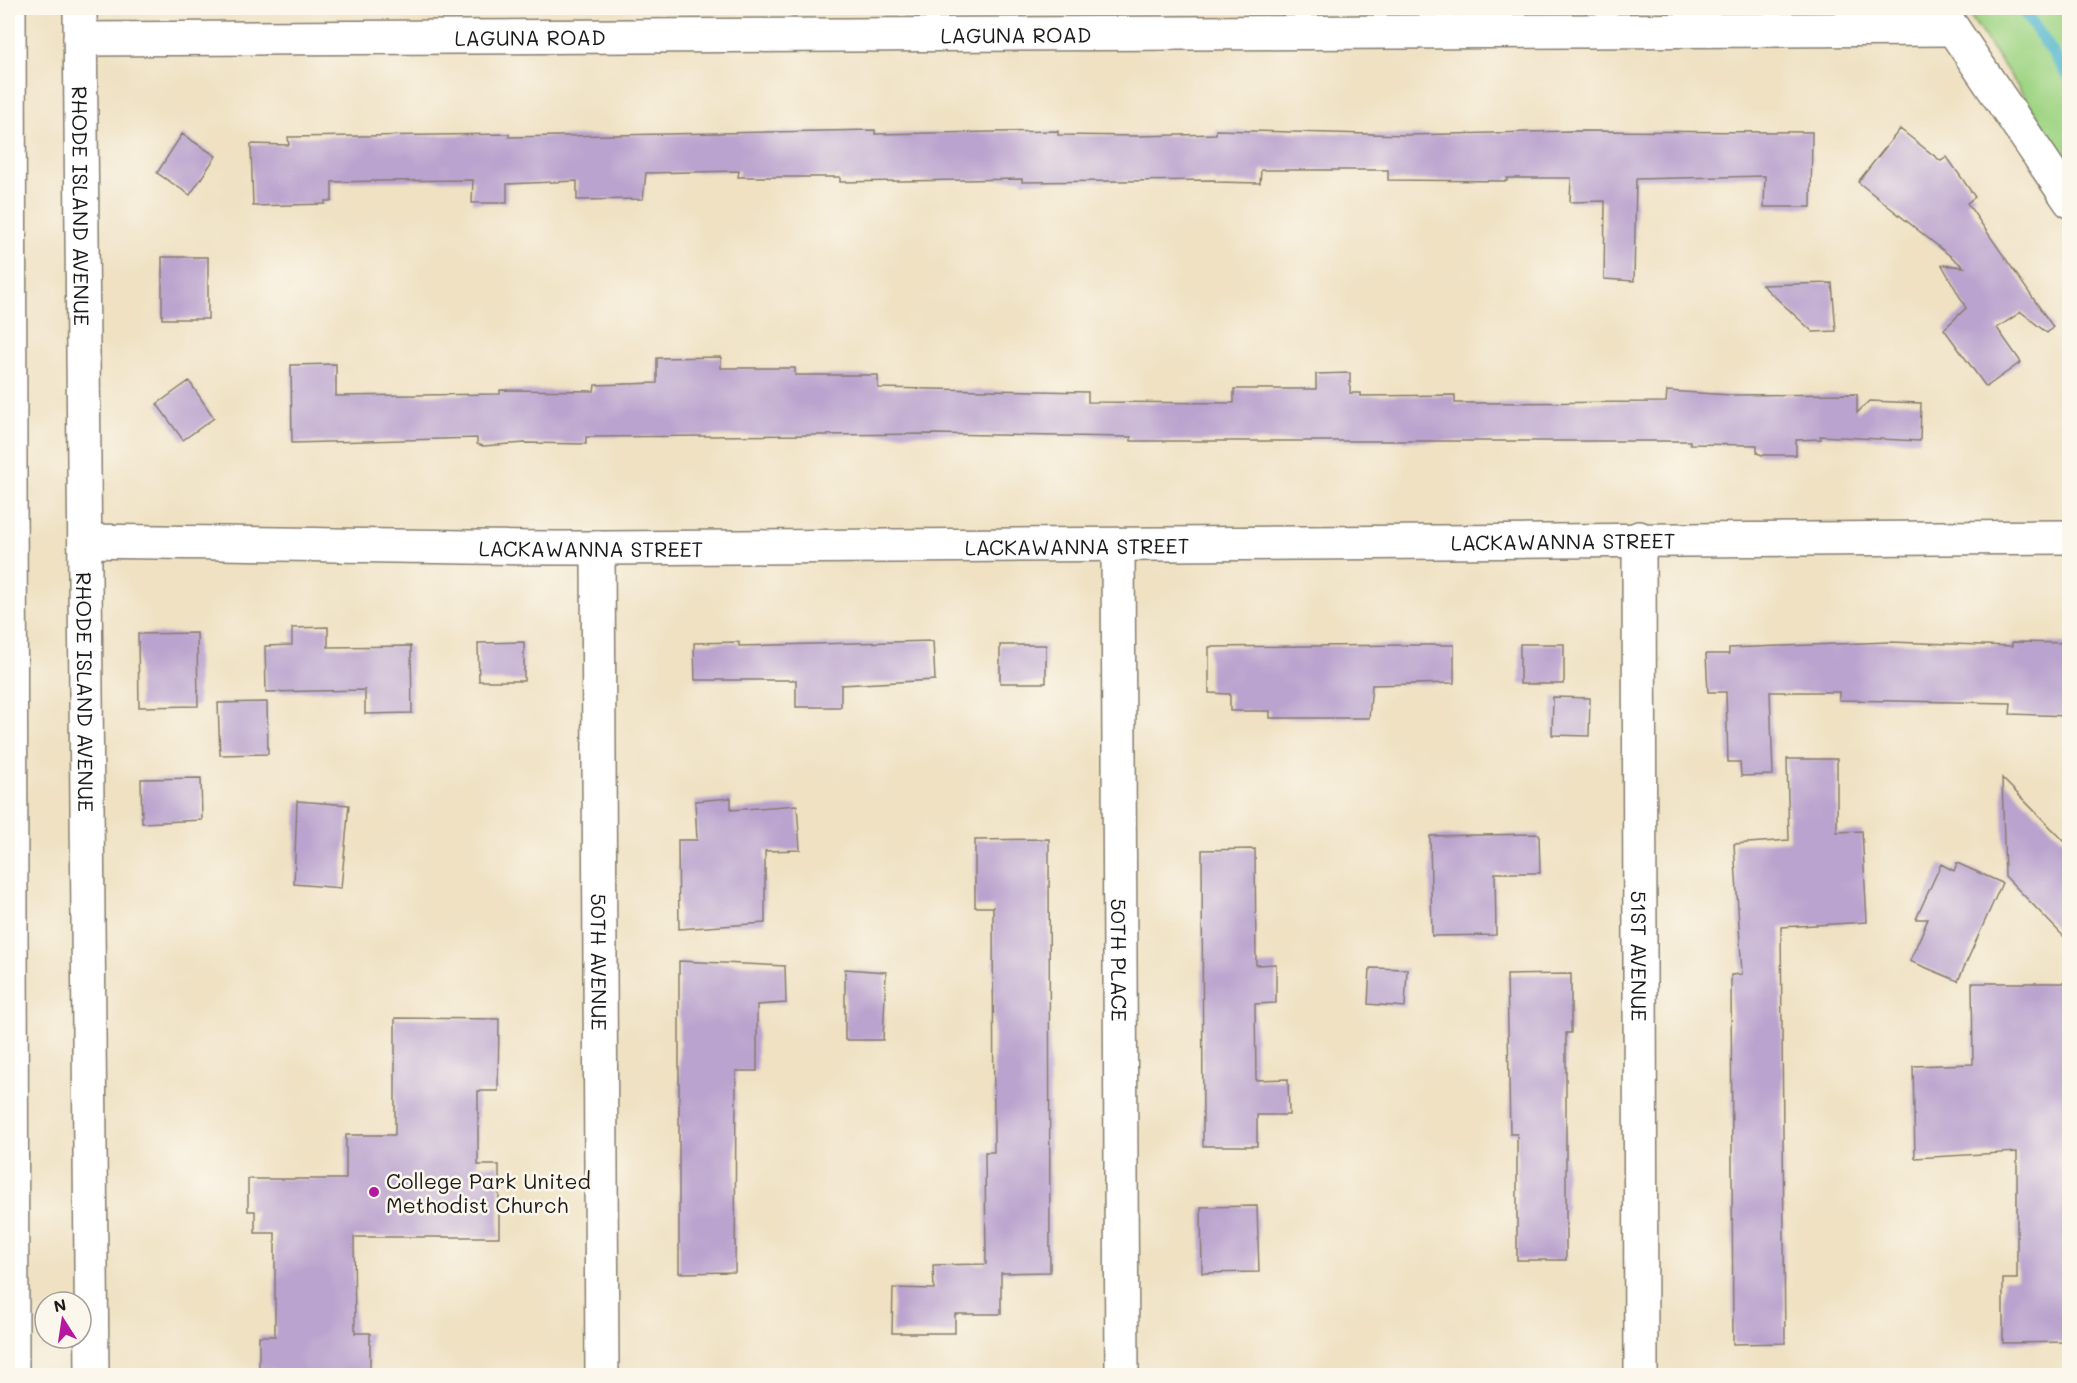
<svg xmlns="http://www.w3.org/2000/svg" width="2077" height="1383" viewBox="0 0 2077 1383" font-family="Mali,sans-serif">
	<rect width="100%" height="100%" fill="#fbf7ec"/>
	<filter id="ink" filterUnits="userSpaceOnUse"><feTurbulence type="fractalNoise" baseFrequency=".0167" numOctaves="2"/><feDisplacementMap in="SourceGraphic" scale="12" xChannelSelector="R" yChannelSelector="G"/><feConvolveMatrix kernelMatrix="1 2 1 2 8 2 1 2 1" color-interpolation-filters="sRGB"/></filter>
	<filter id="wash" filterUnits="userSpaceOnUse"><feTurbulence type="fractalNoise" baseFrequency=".008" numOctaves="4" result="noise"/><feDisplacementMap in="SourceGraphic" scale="24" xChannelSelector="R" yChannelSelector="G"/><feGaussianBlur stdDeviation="1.35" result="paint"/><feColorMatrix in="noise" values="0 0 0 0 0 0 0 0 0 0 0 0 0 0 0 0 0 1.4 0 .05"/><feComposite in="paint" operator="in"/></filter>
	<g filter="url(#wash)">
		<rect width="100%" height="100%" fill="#efe1c2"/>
		<path fill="#a0d585" stroke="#5e7850" stroke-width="1.5" d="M1965,8H2069V163Z"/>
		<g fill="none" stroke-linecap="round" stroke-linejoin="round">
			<path stroke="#4eb5cd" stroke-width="12" d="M2022,8L2070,78"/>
		</g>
		<g id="blocks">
			<path fill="#baa3ce" d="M1900,129L1941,161L1947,157L1975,197L1967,203L2053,327L2047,333L2021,312L1997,328L2021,362L1986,387L1944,329L1966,308L1942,265L1964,267L1858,182Z
				M875,130V134L1058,131V135L1140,136L1216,134V130L1408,135L1571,131L1812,132L1811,207H1764L1765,176L1636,179L1634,281L1604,279L1605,201L1570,202L1571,178H1507V181L1388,180V170H1261L1260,183L1215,182V180L1022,182V179L840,182V177H738L739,171L646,173L643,199L577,200V181L507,184V203H472L473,180L380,181L332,182V201H325V204L253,206L251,144L289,145L288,137L509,134V137Z
				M182,134L216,156L190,195L157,173Z
				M162,257H208V319H162Z
				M1832,283L1836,331L1813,332L1762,285Z
				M721,357V368H795V375H878V388L1088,392V402L1234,403V389H1316V374L1350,373V393H1361V396L1455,395V403L1666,402L1667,391L1731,395L1857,394V413L1869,401L1921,403L1920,441L1820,436L1821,439L1796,440V455H1762L1757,453V445L1690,444V441H1131V437L933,434L586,437V444L525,443L483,446L477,444V438L292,443L291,365L336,364V396L500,394V390L594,391L595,385L657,383V358Z
				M189,381L214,418L183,440L157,404Z
				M328,627V647L411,646L412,713L365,714V690L266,692L265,646L292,645V628Z
				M197,633L198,706L139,707L138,634Z
				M933,641L935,680L841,685V707H796V680H695L694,643L739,642V646Z
				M524,642V681H479L478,643Z
				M1889,642L2012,646V642L2070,643V716L2010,714L2011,703L1839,700V692H1770L1773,775L1741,776L1740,762H1728L1726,692H1708L1706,654H1729V648Z
				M1520,644H1564V684H1520Z
				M1000,645H1046V683H1000Z
				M1412,645H1454V683L1372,685L1369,718H1270V711H1230V694L1209,693V647Z
				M1553,697L1590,698L1589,736L1552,735Z
				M267,702L268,754L220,755L218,703Z
				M1787,759H1837V832L1862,831L1867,922L1781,927L1785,1343L1733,1344L1731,978V975L1742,974L1734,844L1789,840Z
				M201,778L202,820L142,823L141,779Z
				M2002,778L2070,847V943L2005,876Z
				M731,798V810L797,805L800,850L765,851V923L679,929L678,840H697L695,801Z
				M297,801L349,805L341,888L294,884Z
				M1539,834L1540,873H1495L1496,935L1432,936L1430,836Z
				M1049,839L1050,1272L1001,1273V1314H955V1333H892L893,1288L934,1289L933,1265L986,1264L985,1152H994L993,907H975V840Z
				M1255,849L1256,965L1276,964V1003L1255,1004L1256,1080L1288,1079L1289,1115H1257V1146H1203L1202,850Z
				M1957,863L2002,883L1958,981L1910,961L1928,919H1916L1941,864L1954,871Z
				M679,961L785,966L786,1003L757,1005V1071H736L735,1272L679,1273Z
				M1370,968L1407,969L1405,1007L1368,1004Z
				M845,969L886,972L883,1040H845Z
				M1571,974V1033H1566V1260H1517V1134H1510L1507,975Z
				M1972,983H2070V1342L2003,1343V1279H2017V1152L1915,1158L1913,1066L1973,1064Z
				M395,1018L499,1019L498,1091H478V1165H499V1237H354L355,1333H370V1376H277V1370H259V1336H275V1233H255V1211H248V1179H346V1135H395Z
				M1257,1206L1259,1272L1202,1273L1201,1207Z"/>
		</g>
	</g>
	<g filter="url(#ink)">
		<use href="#blocks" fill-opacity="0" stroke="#867e6f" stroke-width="1.5"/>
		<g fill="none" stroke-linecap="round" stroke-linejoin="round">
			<g stroke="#867e6f" stroke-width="36">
				<g id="minor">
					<path d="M9,8L12,1376"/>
					<path id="s1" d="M80,8L92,1376"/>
					<path d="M1941,11L2070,201"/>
					<path id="s2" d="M80,39L1953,29"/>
					<path id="s3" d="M1639,538L1641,1376"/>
					<path id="s4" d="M85,541C257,543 430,548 603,548C1092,548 1581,538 2070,537"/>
					<path id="s5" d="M1118,546L1122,1376"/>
					<path id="s6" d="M598,548L602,1376"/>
				</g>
			</g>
			<use href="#minor" stroke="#fff" stroke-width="33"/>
		</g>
	</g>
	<circle fill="#b5179e" stroke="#fbf7ec" stroke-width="2" cx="374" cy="1192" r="6"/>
	<g text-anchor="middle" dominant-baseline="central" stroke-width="5" stroke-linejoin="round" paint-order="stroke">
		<g font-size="21" fill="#1c1c1c" stroke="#fbf7ec">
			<text stroke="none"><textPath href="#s2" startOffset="936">LAGUNA ROAD</textPath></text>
			<text stroke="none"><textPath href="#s2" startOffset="450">LAGUNA ROAD</textPath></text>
			<text stroke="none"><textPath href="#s1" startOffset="198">RHODE ISLAND AVENUE</textPath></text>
			<text stroke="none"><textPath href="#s4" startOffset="1478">LACKAWANNA STREET</textPath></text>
			<text stroke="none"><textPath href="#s4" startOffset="992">LACKAWANNA STREET</textPath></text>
			<text stroke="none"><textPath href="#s4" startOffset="506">LACKAWANNA STREET</textPath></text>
			<text stroke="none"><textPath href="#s1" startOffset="684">RHODE ISLAND AVENUE</textPath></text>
			<text stroke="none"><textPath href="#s3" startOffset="418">51ST AVENUE</textPath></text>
			<text stroke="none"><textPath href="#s5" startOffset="414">50TH PLACE</textPath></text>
			<text stroke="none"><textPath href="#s6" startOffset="414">50TH AVENUE</textPath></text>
		</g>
		<g font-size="21" fill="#1c1c1c" stroke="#fbf7ec" text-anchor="start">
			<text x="386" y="1180">College Park United<tspan x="386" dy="24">Methodist Church</tspan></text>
		</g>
	</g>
	<rect width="2077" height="1383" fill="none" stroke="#fbf7ec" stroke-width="30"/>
	<g transform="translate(63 1320) rotate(348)"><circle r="28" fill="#fbf7ec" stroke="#a29f99" stroke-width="1.5"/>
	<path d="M0-4.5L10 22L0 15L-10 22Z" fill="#b5179e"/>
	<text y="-9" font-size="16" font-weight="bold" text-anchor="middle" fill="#1c1c1c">N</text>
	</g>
</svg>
